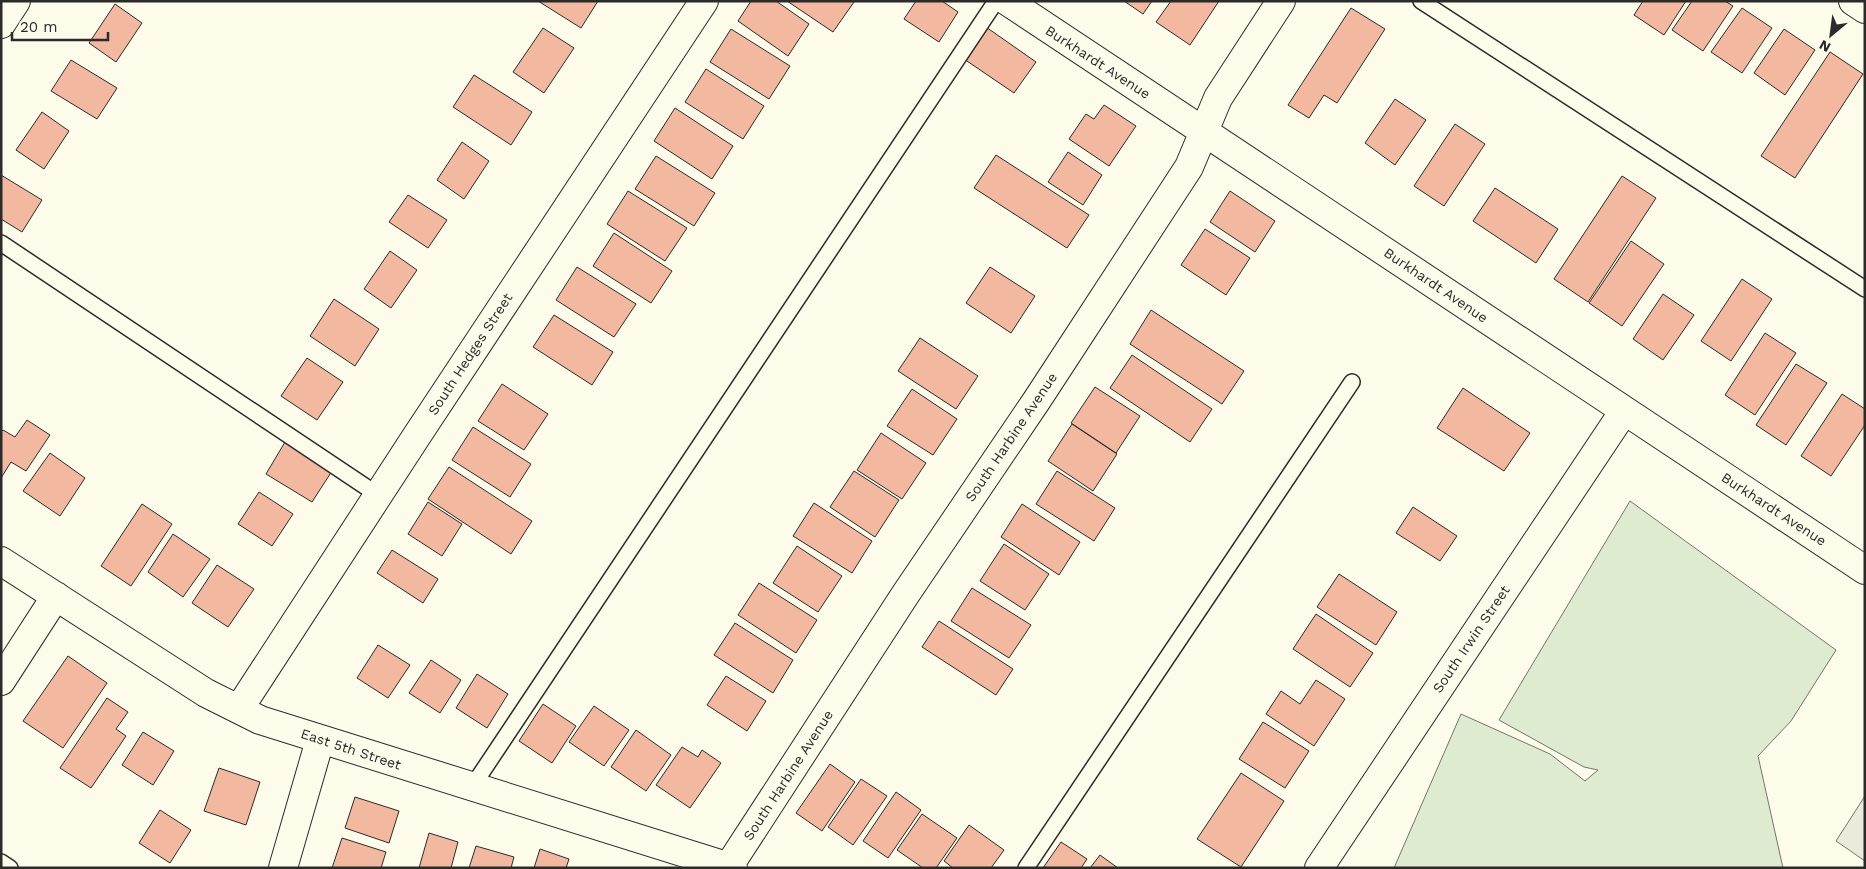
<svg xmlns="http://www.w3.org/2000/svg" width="1866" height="869" viewBox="0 0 1866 869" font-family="'Work Sans',sans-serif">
	<rect width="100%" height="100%" fill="#fdfbea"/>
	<path fill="#deebd1" stroke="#74746e" d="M1630,501L1836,650L1791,721L1758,756L1783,868H1394L1461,714L1550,754L1585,781L1598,770L1584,767L1499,720Z"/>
	<path fill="#eceadb" stroke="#74746e" d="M1865,796V861L1836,841Z"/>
	<path fill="#f2b8a0" stroke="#2b2b2b" d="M538,1H598L581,28Z
		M751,1H776L809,24L788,56L738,21Z
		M787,1H854V2L833,32Z
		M916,1H942L958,12L939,42L904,19Z
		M1124,1H1152L1143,14Z
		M1171,1H1219L1190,45L1156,22Z
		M1643,1H1686L1664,35L1634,15Z
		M1692,1H1725L1733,6L1703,51L1672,30Z
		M115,4L142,23L116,62L89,43Z
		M1351,8L1385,29L1337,103L1324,95L1309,118L1288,105Z
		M1742,8L1772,28L1742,73L1711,52Z
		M986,27L1036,62L1014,93L964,59Z
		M543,28L574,48L544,93L513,72Z
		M731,29L790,66L769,99L710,62Z
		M1784,29L1815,50L1785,95L1754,73Z
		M1830,52L1863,74L1795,178L1761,156Z
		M71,60L117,88L97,119L51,91Z
		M706,69L764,106L743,139L685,102Z
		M474,75L532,112L511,145L453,107Z
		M1395,99L1426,120L1395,165L1365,143Z
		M1104,105L1136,126L1109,166L1069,139L1086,114L1094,119Z
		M675,108L733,146L712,179L654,141Z
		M42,112L69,131L44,169L16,150Z
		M1455,124L1485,144L1444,206L1414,186Z
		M462,142L489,161L464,199L437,180Z
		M1068,152L1102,175L1083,205L1048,182Z
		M996,155L1089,215L1067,248L974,188Z
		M656,156L715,193L694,226L635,189Z
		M1,175L42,200L22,232L1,219Z
		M1622,176L1656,198L1588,302L1554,279Z
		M1495,188L1558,229L1536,263L1473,221Z
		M628,191L687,228L665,261L607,224Z
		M1230,191L1275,221L1255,252L1210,222Z
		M408,195L447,220L428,248L389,222Z
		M1205,229L1250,258L1226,295L1181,265Z
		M614,233L672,271L651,303L593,266Z
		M1631,241L1664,264L1622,326L1589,303Z
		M390,251L417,270L391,308L364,289Z
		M577,267L636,304L614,337L556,300Z
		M990,267L1035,296L1011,333L966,303Z
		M1742,279L1772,299L1731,361L1701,341Z
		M1663,294L1694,315L1663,360L1633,339Z
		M334,299L379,329L355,366L310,336Z
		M1151,310L1244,371L1222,404L1130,344Z
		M554,315L613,352L592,385L533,347Z
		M1765,333L1796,353L1755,415L1725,395Z
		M920,338L978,376L956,409L898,371Z
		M1132,355L1212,409L1190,442L1110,388Z
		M307,358L343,382L317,420L281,396Z
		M1796,364L1827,383L1786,445L1756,425Z
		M502,384L548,414L524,450L478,421Z
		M1095,387L1140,416L1116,453L1071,423Z
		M1463,388L1530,433L1504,471L1437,428Z
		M912,389L957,419L933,455L887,426Z
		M1842,394L1865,409V425L1831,476L1801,456Z
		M27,420L50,435L26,471L11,462L1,478V432L3,430L15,437Z
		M1072,424L1117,454L1093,491L1048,461Z
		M473,427L531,464L510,497L452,460Z
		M881,433L926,463L902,499L857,470Z
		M285,442L332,471L312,502L266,474Z
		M50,453L85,478L60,516L23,491Z
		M449,467L532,521L511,554L428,499Z
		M854,471L899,500L875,537L830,507Z
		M1057,471L1115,508L1094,541L1036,504Z
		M259,492L293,514L272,546L238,524Z
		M428,502L462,524L442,556L408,534Z
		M814,503L872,541L852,573L793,536Z
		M142,504L172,524L131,586L101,566Z
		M1022,504L1080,542L1059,575L1001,537Z
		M1413,507L1457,536L1440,561L1396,533Z
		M173,534L210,559L183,597L148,572Z
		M1004,544L1049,574L1025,610L980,581Z
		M797,546L842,576L818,612L773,583Z
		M392,550L438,579L423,603L377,573Z
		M217,565L254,589L228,627L192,603Z
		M1339,574L1397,612L1376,645L1317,607Z
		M759,583L817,620L796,653L738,615Z
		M972,588L1031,625L1009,658L951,621Z
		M1316,614L1373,653L1350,687L1293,649Z
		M939,621L1013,669L996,695L922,647Z
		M735,623L793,660L773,693L714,655Z
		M378,645L410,665L388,698L357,678Z
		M68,656L107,683L63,748L23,721Z
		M431,660L461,680L440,713L409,693Z
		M477,674L508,694L487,728L456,708Z
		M726,676L766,701L747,731L707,705Z
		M1316,680L1345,699L1314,746L1266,714L1281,691L1300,704Z
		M107,698L128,712L116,729L126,736L91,788L60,768Z
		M543,704L576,726L552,763L519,741Z
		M594,706L629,730L604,766L569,742Z
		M1263,722L1309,751L1285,788L1239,759Z
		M636,730L671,755L646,791L611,767Z
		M143,732L174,751L153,785L122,765Z
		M682,747L698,757L702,750L721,763L690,808L656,785Z
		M830,764L855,782L822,831L796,813Z
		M219,768L260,782L246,825L204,811Z
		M1241,773L1284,801L1241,867L1197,839Z
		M861,779L887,796L853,845L828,827Z
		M896,792L921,810L888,858L863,841Z
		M355,797L399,811L389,843L345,828Z
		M160,810L191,830L170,863L139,843Z
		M922,814L957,838L936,868H923L897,850Z
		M969,825L1004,850L991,868H953L944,861Z
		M429,833L458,842L451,868H419Z
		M342,838L386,852L381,868H332Z
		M1061,842L1087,859L1081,868H1043Z
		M476,846L514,857L511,868H469Z
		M540,849L569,859L566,868H534Z
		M1100,855L1118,868H1090Z"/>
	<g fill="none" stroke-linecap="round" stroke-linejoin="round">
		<g stroke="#2b2b2b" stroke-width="18">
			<path id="service" d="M1421,1L1865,289
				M1,243L378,495
				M472,787L996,1
				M1,862L10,868
				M1026,868L1352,382"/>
		</g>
		<g stroke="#2b2b2b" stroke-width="30">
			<path id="minor" d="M1007,1L1865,570
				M1853,1L1865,9
				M1,24L16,1
				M1,561L206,693L260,720L733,868
				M1,681L56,596
				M239,709L416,437L704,1
				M729,866L905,595L1037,400L1189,167L1218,98L1281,1
				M283,868L320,740
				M1319,868L1624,411"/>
		</g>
		<use href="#service" stroke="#fdfbea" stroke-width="15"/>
		<use href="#minor" stroke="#fdfbea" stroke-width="28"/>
	</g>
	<g text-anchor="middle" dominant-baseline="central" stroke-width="4" stroke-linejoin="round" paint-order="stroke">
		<g font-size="14" fill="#2b2b2b" stroke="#fdfbea">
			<text transform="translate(1098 62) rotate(33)">Burkhardt Avenue</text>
			<text transform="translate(1436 285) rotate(34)">Burkhardt Avenue</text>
			<text transform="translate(470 354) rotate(-57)">South Hedges Street</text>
			<text transform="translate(1011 437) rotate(-56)">South Harbine Avenue</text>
			<text transform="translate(1774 509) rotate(33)">Burkhardt Avenue</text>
			<text transform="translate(1471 639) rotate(-56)">South Irwin Street</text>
			<text transform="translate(351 749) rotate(18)">East 5th Street</text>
			<text transform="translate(788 775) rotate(-57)">South Harbine Avenue</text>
		</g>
	</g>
	<rect width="1866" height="869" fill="none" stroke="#2b2b2b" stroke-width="5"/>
	<g transform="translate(1831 35) rotate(209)" stroke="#fdfbea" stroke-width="4" paint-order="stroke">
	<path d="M0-4L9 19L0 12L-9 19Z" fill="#2b2b2b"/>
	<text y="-8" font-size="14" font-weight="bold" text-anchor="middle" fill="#2b2b2b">N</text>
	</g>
	<path d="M12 32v8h96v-8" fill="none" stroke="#2b2b2b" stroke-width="2.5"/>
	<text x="20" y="32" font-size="15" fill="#2b2b2b" stroke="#fdfbea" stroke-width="4" paint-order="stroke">20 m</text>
</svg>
